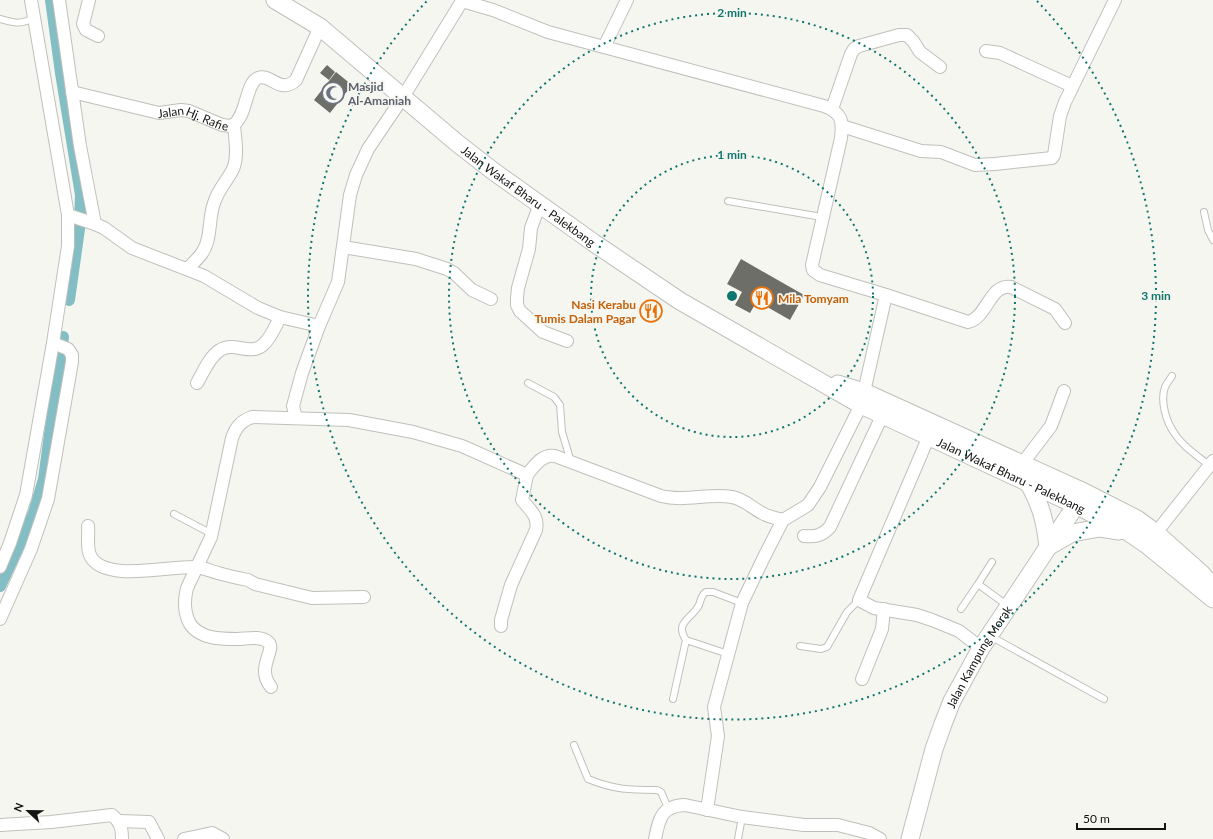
<svg xmlns="http://www.w3.org/2000/svg" width="1213" height="839" viewBox="0 0 1213 839" font-family="Lato,sans-serif">
	<rect width="100%" height="100%" fill="#f6f6f1"/>
	<g fill="none" stroke-linecap="round" stroke-linejoin="round">
		<path stroke="#82bec3" stroke-width="12" d="M51,0L61,73L81,195L80,222L69,300
			M0,586L34,513L44,479L63,337"/>
	</g>
	<path fill="#6e6e69" d="M327,65L335,72L329,80L320,73Z
		M336,72L352,85L330,113L314,100Z
		M741,259L804,295L790,320L757,301L750,313L735,305L742,292L727,284Z"/>
	<g fill="none" stroke-linecap="round" stroke-linejoin="round">
		<g stroke="#c0c0bb" stroke-width="8">
			<path id="lane" d="M0,19C16,23 19,25 34,18
				M728,201L822,217
				M1204,212L1208,230L1213,240
				M1172,376C1170,379 1167,383 1165,387C1160,401 1166,422 1175,434C1183,447 1198,456 1210,466
				M528,383L554,397L560,405L562,432L571,462
				M174,514L212,534
				M978,584L992,562
				M961,609L978,584L1008,606
				M990,636L1104,699
				M686,640C674,622 692,619 699,605C701,600 701,595 706,592H713L742,603
				M800,646L821,649L827,647L847,612L859,600
				M673,699L686,640L728,654
				M574,745L588,779C615,790 630,790 657,790L661,792L668,808
				M738,839L742,817"/>
		</g>
		<g stroke="#c0c0bb" stroke-width="14">
			<g id="street">
				<path d="M59,0L80,146L95,224L104,228L132,248L204,276L258,308L280,317L319,326L302,373L293,406L296,418"/>
				<path d="M89,0L83,24L86,30L98,36"/>
				<path d="M604,47L627,0"/>
				<path d="M986,51L1000,53L1072,86"/>
				<path id="s1" d="M72,92L159,113L181,110L189,111L222,125L231,126C247,120 245,83 258,78C271,73 280,95 296,80L320,27"/>
				<path d="M832,109L851,54L854,49L859,46L899,35H907L913,41L920,52L940,67"/>
				<path d="M842,126L921,151L941,152L975,165L995,164L1052,158L1054,155L1060,116L1065,102L1115,0"/>
				<path d="M540,204L531,228L529,249L518,288L517,298V305L520,311L543,332L567,341"/>
				<path d="M68,215L95,224"/>
				<path d="M343,247L416,259L447,269L454,273L472,290L491,299"/>
				<path d="M187,269C192,264 198,259 202,253C212,239 208,219 214,203C218,190 226,182 232,171C239,158 235,139 234,125"/>
				<path d="M886,295L968,322C987,318 990,283 1011,287L1055,309L1065,323"/>
				<path d="M319,326L338,282L350,195L356,175L368,149L403,97L462,1L493,10L548,32L824,106C842,113 843,120 841,138L812,265L813,270L820,275L886,295L864,392"/>
				<path d="M197,383C203,373 209,357 220,350C236,341 250,357 264,344C271,337 276,326 280,317"/>
				<path d="M929,436L859,600L874,608L917,615L932,620L959,631L981,648"/>
				<path d="M1022,464L1051,426L1064,391"/>
				<path d="M88,526C89,535 86,549 91,557C106,583 172,565 197,567C204,568 211,571 218,573C228,576 238,578 248,580L255,584L312,598L364,597"/>
				<path d="M804,536C815,537 822,536 830,527L882,416"/>
				<path d="M1151,539L1213,461"/>
				<path d="M0,567L10,543L26,495L53,343L68,246V215L31,0"/>
				<path d="M0,619L31,549L48,499L72,362V355L68,349L53,343"/>
				<path d="M501,626V620L511,585L536,530C539,516 530,510 522,500L527,475"/>
				<path d="M862,679L882,629L884,609"/>
				<path d="M271,687C255,668 277,649 268,642C260,635 246,639 237,639C221,639 200,639 190,624C184,613 184,600 187,588L211,537L232,438C236,427 241,421 252,417L349,420L413,432L462,446L527,475C535,465 542,454 555,456L661,496C685,502 708,493 732,497C744,499 752,508 762,513C768,517 776,518 783,520"/>
				<path d="M707,810L718,736L714,707L742,603L764,557L783,520L808,505L820,487L861,405"/>
				<path d="M119,821L149,822L158,839"/>
				<path d="M0,825L51,822L112,815C120,822 122,827 122,839"/>
				<path d="M184,839L212,833L223,839"/>
				<path d="M655,839C659,819 661,806 685,805L742,817L804,825H838L869,833L880,839"/>
			</g>
		</g>
		<g stroke="#c0c0bb" stroke-width="19">
			<g id="secondary">
				<path id="s2" d="M275,0L320,27L457,143L493,171L594,243L680,301L861,405L1076,505L1128,532L1147,545L1213,599"/>
				<path d="M838,384L864,392L1084,492L1137,519L1156,533L1201,573L1213,587"/>
				<path d="M1028,482C1041,506 1045,519 1048,547"/>
				<path d="M1051,545L1072,533L1100,528L1119,531"/>
				<path id="s3" d="M910,839L934,749L943,724L952,701L981,648L1082,496"/>
			</g>
		</g>
		<use href="#lane" stroke="#fff" stroke-width="6"/>
		<use href="#street" stroke="#fff" stroke-width="12"/>
		<use href="#secondary" stroke="#fff" stroke-width="17"/>
	</g>
	<g fill="none" stroke="#0f766e" stroke-width="2" stroke-dasharray="2 4">
		<circle cx="732" cy="296" r="141"/>
		<circle cx="732" cy="296" r="283"/>
		<path d="M1037 1A424 424 0 1 1 427 1"/>
	</g>
	<defs>
		<g id="mosque-ring" transform="scale(1.15)"><circle r="9.5" fill="#f6f6f1" stroke="#6b7280" stroke-width="1.5"/><path d="M3.5-4.9A6 6 0 1 0 3.5 4.9A5 5 0 1 1 3.5-4.9Z" fill="#6b7280"/></g>
		<g id="restaurant-ring" transform="scale(1.15)"><circle r="9.5" fill="#f6f6f1" stroke="#e8710a" stroke-width="1.5"/><path d="M-5-6h1v4h1v-4h1v4h1v-4h1v5L-1.5 .5V6h-2V.5L-5-1ZM5-6V6H3V1.5H1.5Q1.5-4 5-6Z" fill="#e8710a"/></g>
	</defs>
	<g fill-rule="evenodd">
		<use href="#mosque-ring" x="333" y="93"/>
		<use href="#restaurant-ring" x="762" y="298"/>
		<use href="#restaurant-ring" x="651" y="311"/>
	</g>
	<g text-anchor="middle" dominant-baseline="central" stroke-width="3.5" stroke-linejoin="round" paint-order="stroke">
		<g font-size="12" font-weight="bold" fill="#5b616d" stroke="#f6f6f1" text-anchor="start">
			<text x="348" y="86">Masjid<tspan x="348" dy="14">Al-Amaniah</tspan></text>
		</g>
		<g font-size="12" fill="#141412" stroke="#f6f6f1">
			<text stroke="none"><textPath href="#s1" startOffset="125">Jalan Hj. Rafie</textPath></text>
			<text stroke="none"><textPath href="#s2" startOffset="321">Jalan Wakaf Bharu - Palekbang</textPath></text>
			<text stroke="none"><textPath href="#s2" startOffset="880">Jalan Wakaf Bharu - Palekbang</textPath></text>
			<text stroke="none"><textPath href="#s3" startOffset="196">Jalan Kampung Morak</textPath></text>
		</g>
		<g font-size="12" font-weight="bold" fill="#c56008" stroke="#f6f6f1" text-anchor="start">
			<text x="778" y="298">Mila Tomyam</text>
			<text x="636" y="304" text-anchor="end">Nasi Kerabu<tspan x="636" dy="14">Tumis Dalam Pagar</tspan></text>
		</g>
	</g>
	<circle cx="732" cy="296" r="6" fill="#0f766e" stroke="#f6f6f1" stroke-width="2"/>
	<g font-size="12" text-anchor="middle" font-weight="bold" fill="#0f766e" stroke="#f6f6f1" stroke-width="3.5" stroke-linejoin="round" paint-order="stroke">
		<text x="732" y="17">2 min</text>
		<text x="732" y="159">1 min</text>
		<text x="1156" y="300">3 min</text>
	</g>
	<g transform="translate(28 811) rotate(292)" stroke="#f6f6f1" stroke-width="3" paint-order="stroke">
	<path d="M0-3L7 15L0 10L-7 15Z" fill="#141412"/>
	<text y="-6" font-size="11" font-weight="bold" text-anchor="middle" fill="#141412">N</text>
	</g>
	<path d="M1077 823v6h88v-6" fill="none" stroke="#141412" stroke-width="2"/>
	<text x="1083" y="823" font-size="12" fill="#141412" stroke="#f6f6f1" stroke-width="3" paint-order="stroke">50 m</text>
</svg>
